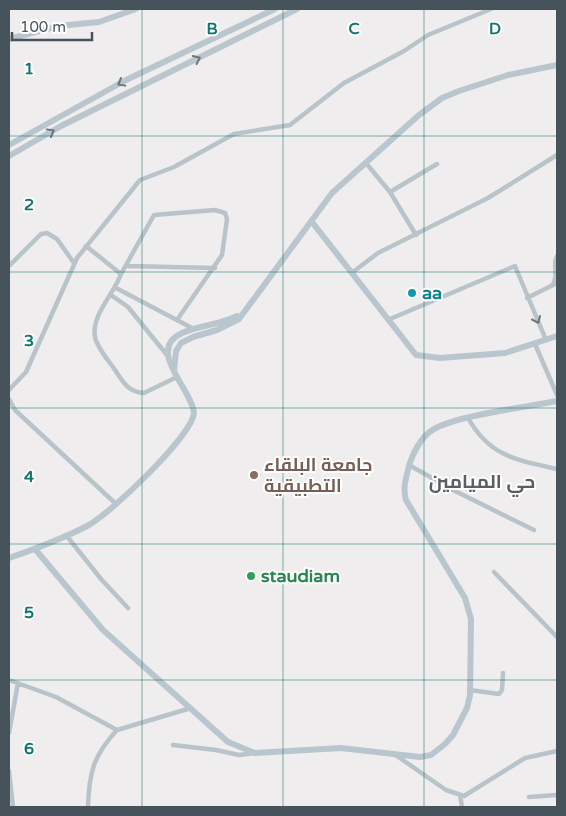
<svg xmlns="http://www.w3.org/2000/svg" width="566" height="816" viewBox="0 0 566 816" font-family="'Varela Round',Cairo,sans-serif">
	<rect width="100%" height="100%" fill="#f0edee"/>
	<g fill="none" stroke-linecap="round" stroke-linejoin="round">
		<path stroke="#b9c3ca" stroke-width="4.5" d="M366,163L390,192L416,235
			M390,192L437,164
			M86,246L121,274C114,294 91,315 95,337C97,348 109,361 115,370C123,382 128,392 144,393L177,377
			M9,266L41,234L47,233L57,239L74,263
			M127,266L215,268
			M353,272L378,253L488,198L557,155
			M121,274L154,215L215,210L225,213L227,219L222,255L177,320
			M553,284C559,275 552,265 557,256
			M116,288L194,329
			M111,295L128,307L167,355
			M527,298L557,283
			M390,319L515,266L546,340
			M535,344L557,395
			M9,390L26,372L77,258L140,180L174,167L234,134L290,125L344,83L404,51L428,35L491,9
			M9,399L15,410L116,504
			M468,418C490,457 517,460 557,469
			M409,465L455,491L534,530
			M66,535L101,579L128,608
			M494,572L557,637
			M9,680L56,697L117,730L191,708
			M470,690L499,694L502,690L503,673
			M9,733L18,683
			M173,745L216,750L239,755L255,753
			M397,756L446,790L464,796L525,758L557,751
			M9,771L13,807
			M460,795L462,807
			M529,797L557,795
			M88,807C89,773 93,756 117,730"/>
		<path stroke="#bac6ce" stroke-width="6" d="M9,39L58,26L99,22L136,9
			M9,145L126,80L275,9
			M9,156L61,126L297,9
			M312,222L416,355L440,358L505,353L557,336
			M174,371L176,351L181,343L193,337L217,330L239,319L332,193L419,115L442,98L459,91L508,75L557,65
			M35,549L103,630L228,742L255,753L341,748L420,757L431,755L445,744L453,735L467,708L470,695L471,619L465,598L406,500C403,490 405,481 408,470C411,456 421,436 434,429C459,415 527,407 557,401
			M9,558C35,549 62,539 87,526C109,515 192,436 194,413C192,389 145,350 182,333C200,325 219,325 237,316"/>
	</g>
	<defs><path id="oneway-chevron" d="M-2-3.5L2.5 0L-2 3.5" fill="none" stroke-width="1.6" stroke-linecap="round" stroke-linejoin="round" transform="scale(1.25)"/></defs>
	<g stroke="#6a767d">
		<use href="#oneway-chevron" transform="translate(197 59) rotate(-25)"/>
		<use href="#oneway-chevron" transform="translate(121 83) rotate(151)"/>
		<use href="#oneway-chevron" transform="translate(51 132) rotate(-29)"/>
	</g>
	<use stroke="#69757c" href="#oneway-chevron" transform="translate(537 320) rotate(66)"/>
	<path fill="none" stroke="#0f766e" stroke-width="1" stroke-opacity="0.55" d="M142,9V807M283,9V807M424,9V807M9,136H557M9,272H557M9,408H557M9,544H557M9,680H557"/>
	<circle fill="#0f9aa8" stroke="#fff" stroke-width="2" cx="412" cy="293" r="5"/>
	<circle fill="#8d6e63" stroke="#fff" stroke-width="2" cx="254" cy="475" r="5"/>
	<circle fill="#2e9e5b" stroke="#fff" stroke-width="2" cx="251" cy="576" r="5"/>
	<g text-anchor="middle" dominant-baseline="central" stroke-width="4" stroke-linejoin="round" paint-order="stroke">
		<g font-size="18" font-weight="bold" fill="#0d838f" stroke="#fff" text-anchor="start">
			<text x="422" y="293">aa</text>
		</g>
		<g font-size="18" font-weight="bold" fill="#785e54" stroke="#fff" text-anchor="start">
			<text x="264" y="465">جامعة البلقاء<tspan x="264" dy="21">التطبيقية</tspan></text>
		</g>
		<g font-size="18" font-weight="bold" fill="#27864d" stroke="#fff" text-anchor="start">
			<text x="261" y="576">staudiam</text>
		</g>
		<g font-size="19" font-weight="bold" fill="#5a5f62" stroke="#fff">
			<text x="482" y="482">حي الميامين</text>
		</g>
	</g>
	<g font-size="16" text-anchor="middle" font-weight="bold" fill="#0f766e" stroke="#fff" stroke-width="4" stroke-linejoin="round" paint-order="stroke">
		<text x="212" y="34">B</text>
		<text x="354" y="34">C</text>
		<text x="495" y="34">D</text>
		<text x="29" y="74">1</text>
		<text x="29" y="210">2</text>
		<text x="29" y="346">3</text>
		<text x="29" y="482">4</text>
		<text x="29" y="618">5</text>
		<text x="29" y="754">6</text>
	</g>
	<rect width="566" height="816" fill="none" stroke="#47535a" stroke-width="20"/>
	<path d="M12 32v8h80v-8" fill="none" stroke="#47535a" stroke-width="2.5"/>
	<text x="20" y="32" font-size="15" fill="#47535a" stroke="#ffffff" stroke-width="4" paint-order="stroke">100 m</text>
</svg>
